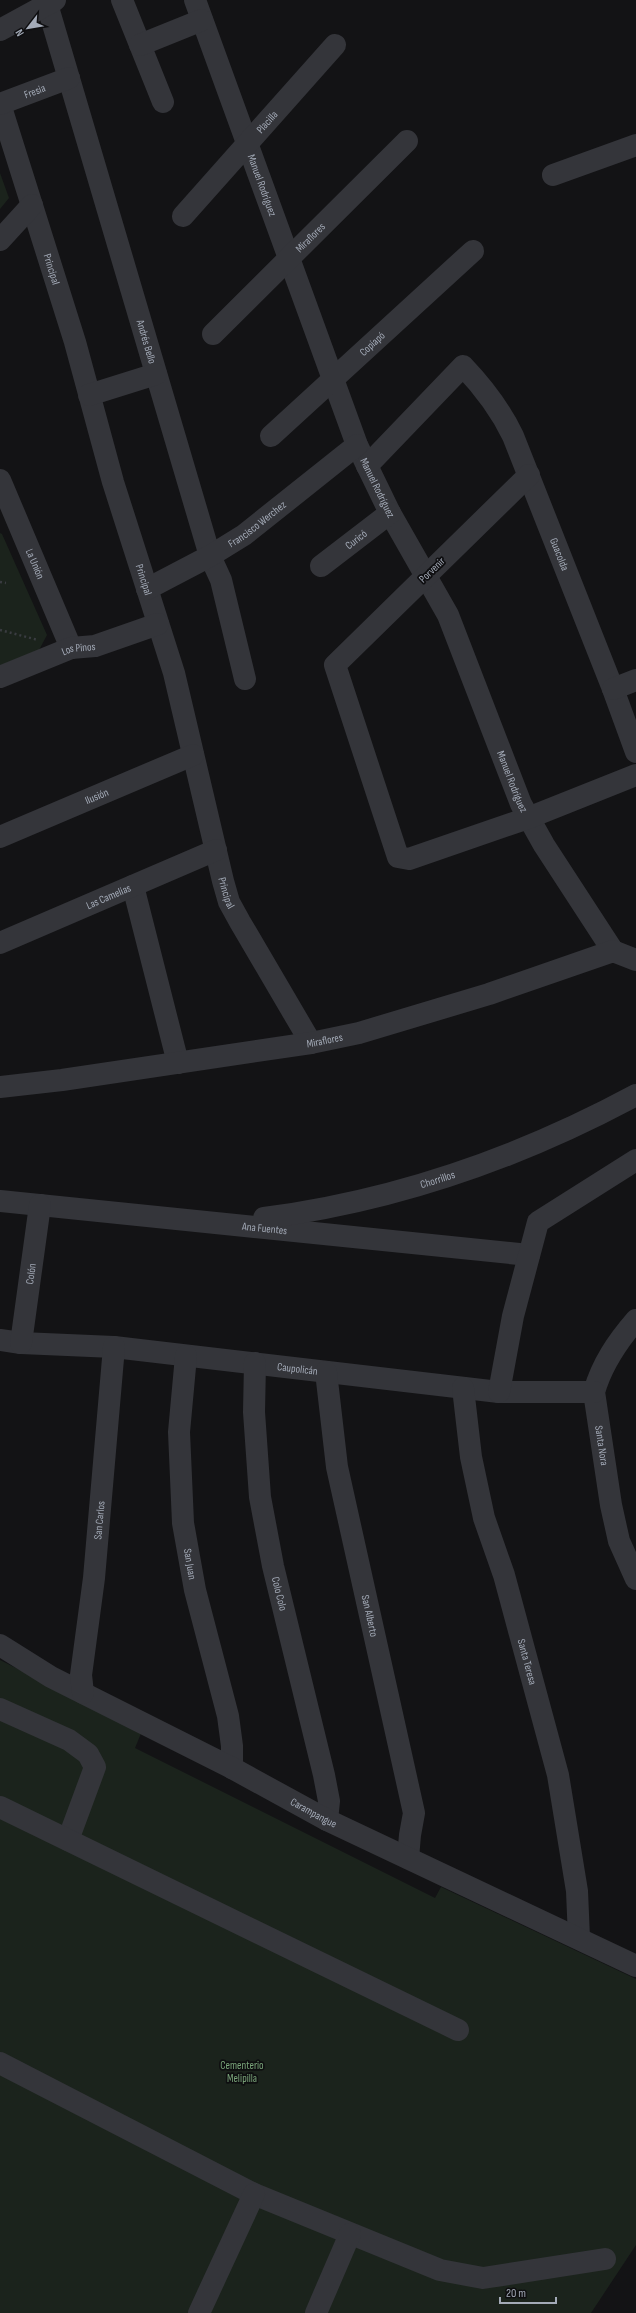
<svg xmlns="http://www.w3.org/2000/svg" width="636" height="2313" viewBox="0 0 636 2313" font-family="'Sofia Sans Condensed',sans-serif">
	<rect width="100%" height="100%" fill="#131315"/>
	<path fill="#1b231c" d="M0,173L9,198L0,209Z
		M0,533L2,534L47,635L38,652L0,667Z
		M0,1660L142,1731L135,1748L435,1898L441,1887L636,1979V2245L591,2313H0Z"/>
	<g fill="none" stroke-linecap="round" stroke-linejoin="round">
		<path stroke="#3a3c41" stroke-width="2.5" stroke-dasharray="2 3" stroke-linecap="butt" d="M0,582L6,583
			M0,630L38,640"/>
		<g stroke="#34353a" stroke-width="22">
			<path d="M122,0L163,102"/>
			<path id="s1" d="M195,0L357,445L390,513L448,615L521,804L544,845L613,951"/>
			<path id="s2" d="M47,4L210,556L221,580L245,679"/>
			<path d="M0,30L55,0"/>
			<path d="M140,45L202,20"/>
			<path id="s3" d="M0,104L75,342L113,482L174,673L223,881L229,902L240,922L311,1043"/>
			<path id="s4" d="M0,104L69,78"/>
			<path d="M553,175L636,145"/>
			<path id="s5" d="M183,216L335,45"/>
			<path d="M0,240L32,205"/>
			<path id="s6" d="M213,334L407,141"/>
			<path d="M89,395L156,374"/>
			<path id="s7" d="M271,436L473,251"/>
			<path id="s8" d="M367,466L463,366C484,388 500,409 513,436L613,689L636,752"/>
			<path d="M529,475L335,665L398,857L409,859L528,818L636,775"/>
			<path id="s9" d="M0,480L71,648"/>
			<path id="s10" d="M321,566L390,513"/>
			<path id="s11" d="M147,589L210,556L244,535L357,445"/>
			<path id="s12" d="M0,677L71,648L95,646L158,624"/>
			<path d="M613,689L636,680"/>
			<path id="s13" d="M0,837L193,755"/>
			<path d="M133,886L178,1063"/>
			<path id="s14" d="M0,943L216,850"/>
			<path id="s15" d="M0,1087L62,1080L311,1043L359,1033L489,994L613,951L636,960"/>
			<path id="s16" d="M0,1201L529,1255"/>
			<path id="s17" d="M264,1218C394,1201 521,1157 636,1095"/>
			<path id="s18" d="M636,1320C617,1342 602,1364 594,1392L611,1505L619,1541L636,1579"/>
			<path id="s19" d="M0,1340L21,1343L114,1347L499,1392H594"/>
			<path id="s20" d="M21,1343L40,1205"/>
			<path id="s21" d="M186,1356L179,1432L183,1523L195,1590L228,1716L232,1746V1768"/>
			<path id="s22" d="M255,1363L254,1412L260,1497L273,1566L324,1775L329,1801L327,1820"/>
			<path id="s23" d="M326,1372L337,1467L414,1813L410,1835L408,1858"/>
			<path id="s24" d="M463,1388L471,1457L484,1518L504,1575L558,1775L577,1891L579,1938"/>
			<path d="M499,1392L513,1316L538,1222L636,1160"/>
			<path id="s25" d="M0,1645L51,1677L232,1768L327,1820L636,1966"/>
			<path id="s26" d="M83,1693L81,1675L94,1578L114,1347"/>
			<path d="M0,1709L69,1740L88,1754L95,1767L68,1840"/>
			<path d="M0,1807L458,2030"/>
			<path d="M0,2063L254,2194L440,2270L483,2278L605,2259"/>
			<path d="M199,2313L254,2194"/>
			<path d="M316,2313L350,2234"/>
		</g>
	</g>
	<g text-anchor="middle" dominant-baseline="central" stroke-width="3.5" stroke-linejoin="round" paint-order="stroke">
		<g font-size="11" fill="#a3aab7" stroke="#0e0e10">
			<text stroke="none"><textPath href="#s4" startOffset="37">Fresia</textPath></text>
			<text stroke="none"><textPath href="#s5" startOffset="126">Placilla</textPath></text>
			<text stroke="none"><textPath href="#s1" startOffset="197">Manuel Rodríguez</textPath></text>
			<text stroke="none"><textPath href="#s6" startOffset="137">Miraflores</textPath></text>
			<text stroke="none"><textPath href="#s3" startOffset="173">Principal</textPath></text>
			<text stroke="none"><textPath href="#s2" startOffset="352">Andrés Bello</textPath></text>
			<text stroke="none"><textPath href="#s7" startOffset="137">Copiapó</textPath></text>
			<text stroke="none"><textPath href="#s1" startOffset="521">Manuel Rodríguez</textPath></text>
			<text stroke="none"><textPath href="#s11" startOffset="128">Francisco Werchez</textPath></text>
			<text stroke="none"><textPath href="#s10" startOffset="44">Curicó</textPath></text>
			<text stroke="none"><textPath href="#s8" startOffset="352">Guacolda</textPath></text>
			<text stroke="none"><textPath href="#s9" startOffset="91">La Unión</textPath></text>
			<text transform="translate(432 570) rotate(-44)">Porvenir</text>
			<text stroke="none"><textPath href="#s3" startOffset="497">Principal</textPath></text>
			<text stroke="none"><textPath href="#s12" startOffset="84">Los Pinos</textPath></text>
			<text stroke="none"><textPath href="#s1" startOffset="845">Manuel Rodríguez</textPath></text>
			<text stroke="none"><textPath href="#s13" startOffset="105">Ilusión</textPath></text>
			<text stroke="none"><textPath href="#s3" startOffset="821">Principal</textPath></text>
			<text stroke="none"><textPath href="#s14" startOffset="118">Las Camelias</textPath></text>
			<text stroke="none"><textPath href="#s15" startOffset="328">Miraflores</textPath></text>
			<text stroke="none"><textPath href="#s17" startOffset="178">Chorrillos</textPath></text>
			<text stroke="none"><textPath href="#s16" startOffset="266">Ana Fuentes</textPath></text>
			<text stroke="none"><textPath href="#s20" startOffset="70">Colón</textPath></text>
			<text stroke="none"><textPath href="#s19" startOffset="299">Caupolicán</textPath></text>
			<text stroke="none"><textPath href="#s18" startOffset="138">Santa Nora</textPath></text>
			<text stroke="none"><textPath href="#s26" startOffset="174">San Carlos</textPath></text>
			<text stroke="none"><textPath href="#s21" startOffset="209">San Juan</textPath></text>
			<text stroke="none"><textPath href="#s22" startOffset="233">Colo Colo</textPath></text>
			<text stroke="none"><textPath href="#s23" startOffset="248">San Alberto</textPath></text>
			<text stroke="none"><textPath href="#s24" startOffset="282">Santa Teresa</textPath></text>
			<text stroke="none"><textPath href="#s25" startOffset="356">Carampangue</textPath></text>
		</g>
		<g font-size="11" fill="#79a379" stroke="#0e0e10">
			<text x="242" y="2065">Cementerio<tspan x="242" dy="13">Melipilla</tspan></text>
		</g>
	</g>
	<g transform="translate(28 28) rotate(239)" stroke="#0e0e10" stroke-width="3" paint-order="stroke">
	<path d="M0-3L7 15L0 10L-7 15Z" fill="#a3aab7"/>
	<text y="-6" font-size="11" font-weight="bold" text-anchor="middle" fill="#a3aab7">N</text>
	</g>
	<path d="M500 2297v6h56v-6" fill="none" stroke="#a3aab7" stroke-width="2"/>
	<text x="506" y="2297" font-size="12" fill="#a3aab7" stroke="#0e0e10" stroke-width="3" paint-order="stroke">20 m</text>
</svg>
